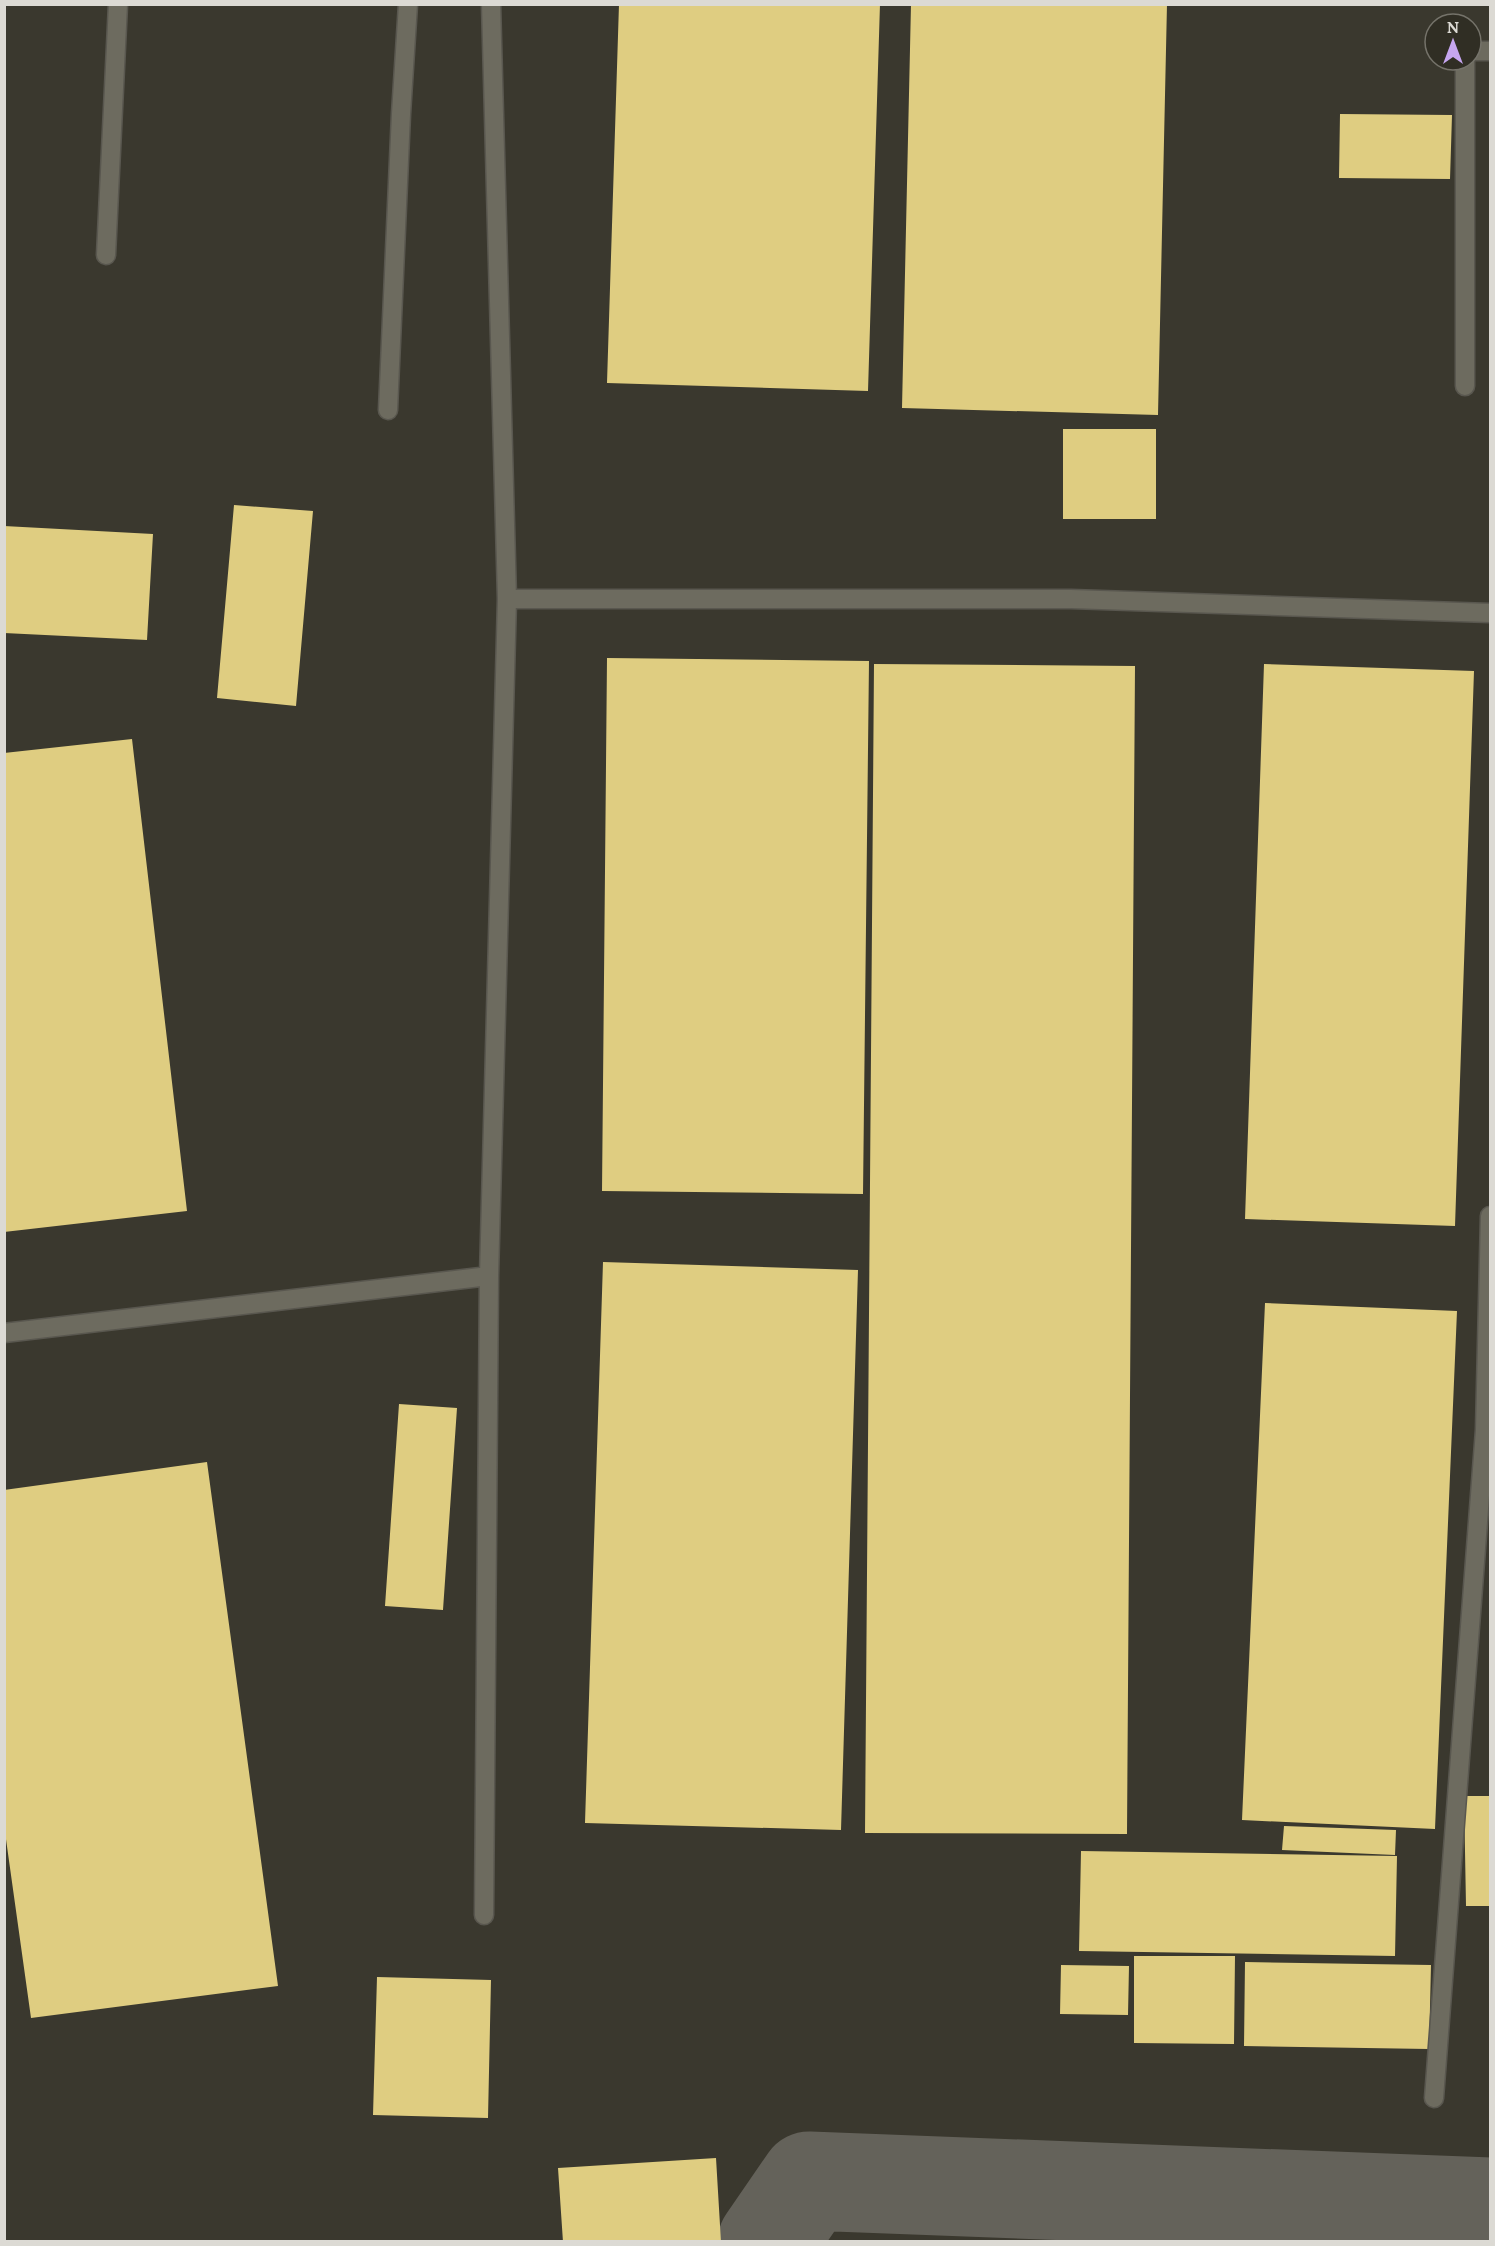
<svg xmlns="http://www.w3.org/2000/svg" width="1495" height="2246" viewBox="0 0 1495 2246" font-family="Lora,serif">
	<rect width="100%" height="100%" fill="#3a382e"/>
	<g fill="none" stroke-linecap="round" stroke-linejoin="round">
		<path stroke="#64625a" stroke-width="99" d="M767,2242L809,2181L1490,2207"/>
	</g>
	<path fill="#dfcd81" d="M619,4H880L868,391L607,383Z
		M911,4H1167L1158,415L902,408Z
		M1340,114L1452,115L1450,179L1339,178Z
		M1063,429H1156V519H1063Z
		M234,505L313,511L296,706L217,698Z
		M4,526L153,534L147,640L4,633Z
		M607,658L869,661L863,1194L602,1191Z
		M874,664L1135,666L1127,1834L865,1833Z
		M1264,664L1474,671L1455,1226L1245,1219Z
		M132,739L187,1211L4,1232V753Z
		M603,1262L858,1270L841,1830L585,1823Z
		M1265,1303L1457,1311L1435,1829L1242,1820Z
		M399,1404L457,1408L443,1610L385,1606Z
		M207,1462L278,1986L31,2018L4,1825V1490Z
		M1464,1796H1490V1906H1466Z
		M1284,1826L1396,1830L1395,1855L1282,1850Z
		M1081,1851L1397,1856L1395,1956L1079,1951Z
		M1134,1956H1235L1234,2044L1134,2043Z
		M1245,1962L1431,1965L1429,2049L1244,2046Z
		M1061,1965L1129,1966L1128,2015L1060,2014Z
		M377,1977L491,1980L488,2118L373,2115Z
		M716,2158L721,2242H563L558,2168Z"/>
	<g fill="none" stroke-linecap="round" stroke-linejoin="round">
		<g stroke="#59574f" stroke-width="21">
			<path id="lane" d="M1471,51H1490
				M1465,60V386
				M388,410L401,114L408,4
				M507,599H1071L1490,613
				M4,1333L489,1276L507,599L491,4
				M484,1915L489,1276
				M1434,2098L1485,1430L1490,1216"/>
		</g>
		<g stroke="#59574f" stroke-width="21">
			<path id="street" d="M106,255L118,4"/>
		</g>
		<use href="#lane" stroke="#6d6b5f" stroke-width="18"/>
		<use href="#street" stroke="#6d6b5f" stroke-width="18"/>
	</g>
	<rect width="1495" height="2246" fill="none" stroke="#dcdad4" stroke-width="12"/>
	<g transform="translate(1453 42)"><circle r="28" fill="#302e24" stroke="#75736a" stroke-width="1.5"/>
	<path d="M0-4.5L10 22L0 15L-10 22Z" fill="#c6a6f0"/>
	<text y="-9" font-size="16" font-weight="bold" text-anchor="middle" fill="#dcdad4">N</text>
	</g>
</svg>
